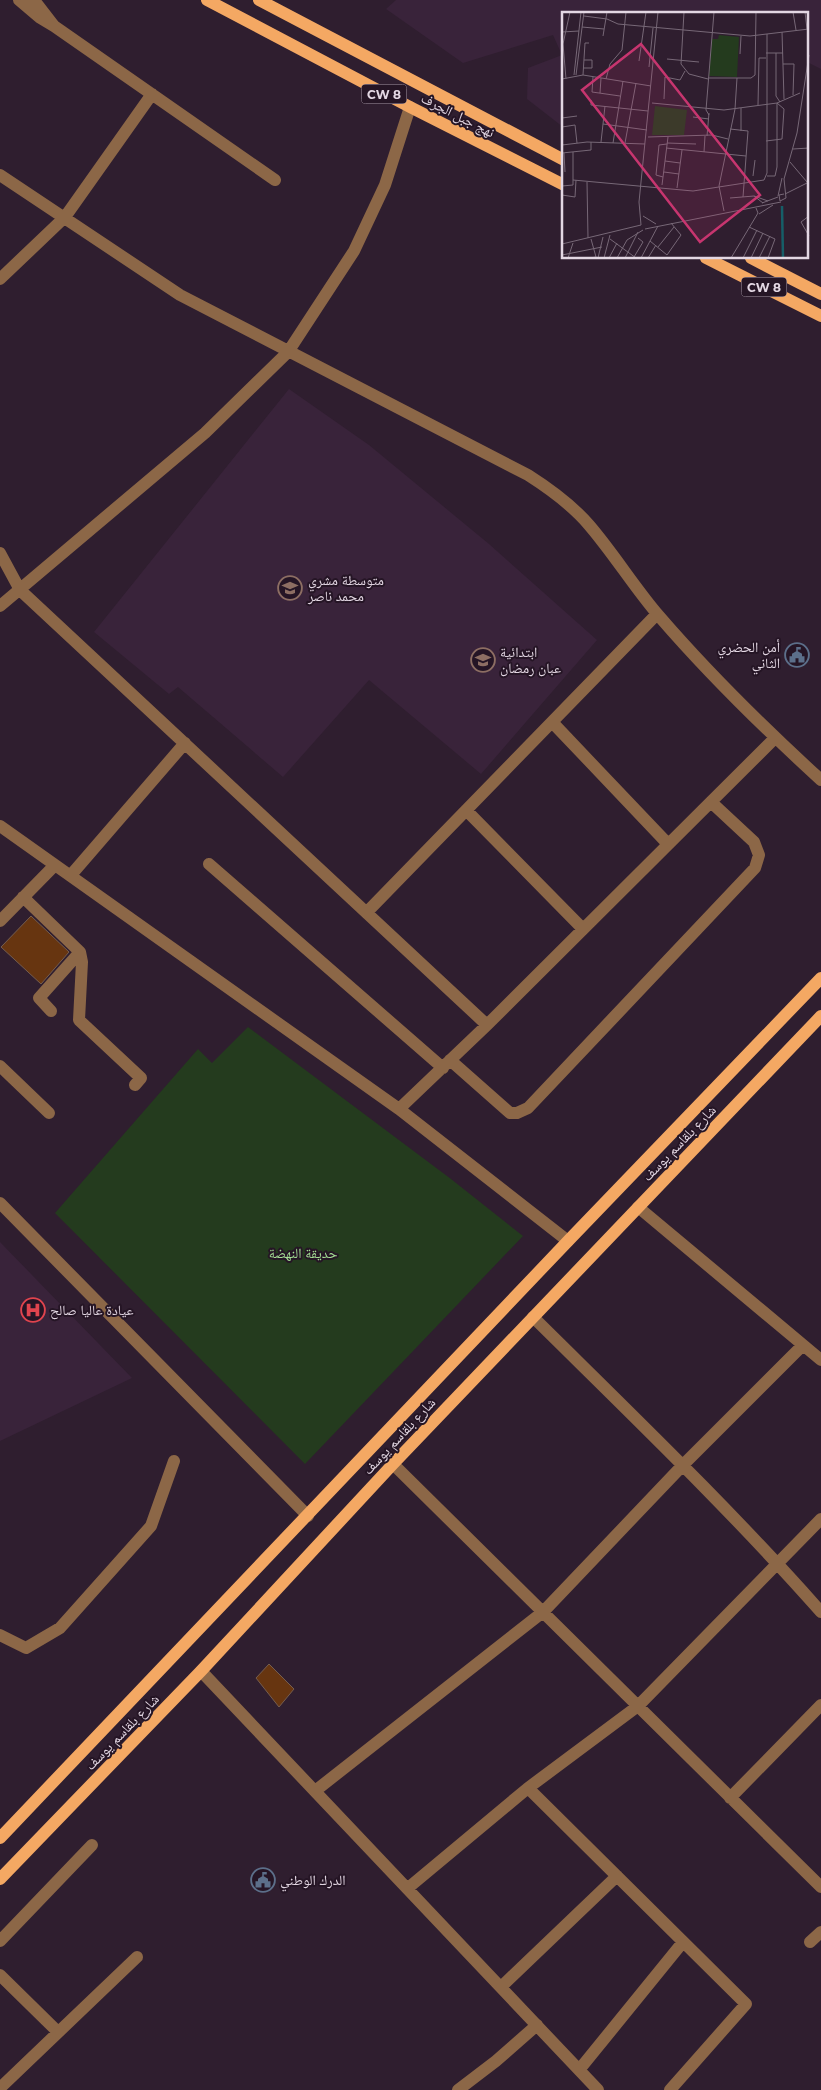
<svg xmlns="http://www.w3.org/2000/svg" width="821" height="2090" viewBox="0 0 821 2090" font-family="Montserrat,'Noto Naskh Arabic',sans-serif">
	<rect width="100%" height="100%" fill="#2f1e2f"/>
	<path fill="#39233a" d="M396,0H821V69L807,62V14H564L563,127L527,99L528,68L562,55L553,35L463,63L386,9Z
		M289,389L369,445L489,544L597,640L481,774L369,680L283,777L178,687L169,694L94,632Z
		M0,1242L132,1378L0,1441Z"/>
	<path fill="#243b1e" d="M248,1027L451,1179L523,1236L305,1464L55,1213L198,1049L212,1063Z"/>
	<path fill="#673510" stroke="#755d4e" d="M31,916L69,952L41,984L1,947Z
		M269,1664L294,1689L279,1707L256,1678Z"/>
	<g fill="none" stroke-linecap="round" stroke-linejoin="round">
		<path stroke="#8c6747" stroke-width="12" d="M19,0L39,17L54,26L34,0
			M54,26L275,180
			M0,175L180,295L528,475C550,489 572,505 589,525C614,554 634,587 659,616C709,674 764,728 821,780
			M0,279L65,217L152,94
			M0,553L20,590L487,1025
			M0,606L205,433L288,352L354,251L385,185L410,107
			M552,722L668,844
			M466,810L583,929
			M0,826L399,1109L568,1241
			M209,864L443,1068
			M71,875L185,743
			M23,897L80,952L39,998L51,1011
			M367,912L657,614
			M0,921L55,865
			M80,952L82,962L79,1020L141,1078L135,1085
			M450,1060L510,1113H517L528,1108L755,868L759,855L754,842L711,802
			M0,1066L49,1113
			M399,1109L487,1025L775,738
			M0,1203L308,1516
			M638,1207L821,1360
			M533,1317C631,1414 730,1509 821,1612
			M393,1464L821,1887
			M0,1635L26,1648L60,1628L151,1526L174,1461
			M201,1671L598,2090
			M528,1788L746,2004L670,2090
			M315,1791L543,1612L683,1465L803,1345
			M730,1798L821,1705
			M408,1888L528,1788L638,1706L821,1519
			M0,1941L92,1845
			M810,1942L821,1932
			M0,1975L58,2032
			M501,1987L617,1876
			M579,2070L683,1942
			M0,2088L137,1957
			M458,2090L496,2061L537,2025"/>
		<path stroke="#f4a863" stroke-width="12" d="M207,0L410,107L564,185
			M259,0L564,160
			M706,258L821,316
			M751,258L821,294
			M0,1838L568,1241L821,978
			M0,1879L201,1671L393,1464L821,1016"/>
	</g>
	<defs>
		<g id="school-ring" transform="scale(1.25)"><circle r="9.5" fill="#251525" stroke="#8d6e63" stroke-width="1.5"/><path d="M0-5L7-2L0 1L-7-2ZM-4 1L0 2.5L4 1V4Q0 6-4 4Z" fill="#8d6e63"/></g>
		<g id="civic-ring" transform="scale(1.25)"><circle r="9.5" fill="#251525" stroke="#5c6f8a" stroke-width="1.5"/><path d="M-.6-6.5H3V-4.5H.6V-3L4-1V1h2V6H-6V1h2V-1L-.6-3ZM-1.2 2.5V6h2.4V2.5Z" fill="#5c6f8a"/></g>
		<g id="hospital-ring" transform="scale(1.25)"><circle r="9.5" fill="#251525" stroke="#e0444e" stroke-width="1.5"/><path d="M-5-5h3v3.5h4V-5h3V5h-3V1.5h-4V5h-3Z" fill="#e0444e"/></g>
	</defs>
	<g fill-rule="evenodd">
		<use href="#school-ring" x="290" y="588"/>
		<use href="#civic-ring" x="797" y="655"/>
		<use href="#school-ring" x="483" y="660"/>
		<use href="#hospital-ring" x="33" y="1310"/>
		<use href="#civic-ring" x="263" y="1880"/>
	</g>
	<g text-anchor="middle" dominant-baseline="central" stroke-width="4" stroke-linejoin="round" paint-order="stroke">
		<g fill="#251525" stroke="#aa9daa" stroke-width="1">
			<rect x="361.5" y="84.5" width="45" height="19" rx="4"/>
			<rect x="741.5" y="277.5" width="45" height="19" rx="4"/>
		</g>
		<g font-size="12" font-weight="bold" fill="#e3d7e3">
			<text x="384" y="94">CW 8</text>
			<text x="764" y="287">CW 8</text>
		</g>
		<g font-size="14" fill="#e3d7e3" stroke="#251525">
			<text transform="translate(458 115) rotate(27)">نهج جبل الجرف</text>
			<text transform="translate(679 1143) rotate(-46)">شارع بلقاسم يوسف</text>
			<text transform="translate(399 1436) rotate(-47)">شارع بلقاسم يوسف</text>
			<text transform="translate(122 1732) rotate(-46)">شارع بلقاسم يوسف</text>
		</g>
		<g font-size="14" fill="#e3d7e3" stroke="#251525" text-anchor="start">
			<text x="308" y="580">متوسطة مشري<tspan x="308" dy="16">محمد ناصر</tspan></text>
			<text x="780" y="647" text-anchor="end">أمن الحضري<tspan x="780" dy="16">الثاني</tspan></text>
			<text x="500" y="652">ابتدائية<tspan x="500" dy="16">عبان رمضان</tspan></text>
			<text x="50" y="1310">عيادة عاليا صالح</text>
			<text x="280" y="1880">الدرك الوطني</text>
		</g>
		<g font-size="14" fill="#a4de94" stroke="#251525">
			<text x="303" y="1253">حديقة النهضة</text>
		</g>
	</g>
	<g transform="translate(562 12)">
		<rect width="246" height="246" fill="#2f1e2f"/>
		<path d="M157,23L177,25L175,65L147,64L150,27H156ZM93,94L125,98L122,123H90Z" fill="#243b1e"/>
		<path fill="none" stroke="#165e68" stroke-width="2.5" d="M220,194L221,246"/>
		<path fill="none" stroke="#776877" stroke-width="1" d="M122,0L119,52L127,62L146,67M231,0L234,18M243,0L245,17M22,4L45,7L56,12L188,24L247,17M20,15L42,17M0,20L17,19M220,20L222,87M41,24L45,0M204,41H221M214,41V84L218,90M178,42L179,24M105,47L137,50M77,49L84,0M221,52H232L231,83M87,55L91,16M21,56H30V48H22M12,63L19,0M14,63L22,0M21,63L23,31H27M31,65L30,80L58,84M146,66H189L193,63L194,0M0,67L21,63L89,74M4,67L1,32L8,0M44,67L48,52L60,38L64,0M38,81L39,66M102,87L103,65L118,68L123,59M29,88V93L86,99M90,91L162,98L215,91L238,81M196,93L197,46H204M179,96V119M147,103L144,98L152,0M131,105L147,107M0,106L15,104M41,112L85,118M0,115L13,113L15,131M168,117L186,119L181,185M145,124L147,101M86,125L150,123L166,127M204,129L220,127L222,97L215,91M39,130L43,94M51,131L61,69M63,131L74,71M105,131L134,132M0,133L25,130L83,132M104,136L184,144M231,137L247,136M142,140L143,124M0,141L29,138V130M2,141L3,160M103,149L118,151M228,150L245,170M102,160L117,162M191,164L193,148M205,164H213L215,155V91M101,165L94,163L97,133L105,132M11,168L131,179L202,168L205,161V22M25,170L26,226M100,173L106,125M0,174L11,173V140M115,176L120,138M222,182L217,183L218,189L224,186L222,167L235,121L247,43M223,182L247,170M0,183L13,185L14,168M216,184L220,166M168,186L192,184M200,191L216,185M201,191L192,184L206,189M162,199L157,174L173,97L175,66M197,202L211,193M81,204L94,212M247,204L239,210L247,224M187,215L213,227L206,246M83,217L219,190M48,227L74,246M88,229L105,243L119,223L109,211M0,232L79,213L77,190L96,0M96,235L112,215M0,243L40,235M72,245L81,230L76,226M6,246L11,231M28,246L34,245L29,227M36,246L41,225M42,246L48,223M47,246L55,231M55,246L65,228L81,218M63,246L76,220M79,246L96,214M86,246L94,233M169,246L196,201L194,196M181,246L195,218M189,246L201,221M197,246L208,224"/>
		<path fill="#c7356f" fill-opacity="0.15" stroke="#c7356f" stroke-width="2.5" d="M79,32L198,183L138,230L20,78Z"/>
		<rect width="246" height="246" fill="none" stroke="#e3d7e3" stroke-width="2.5"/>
	</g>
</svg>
